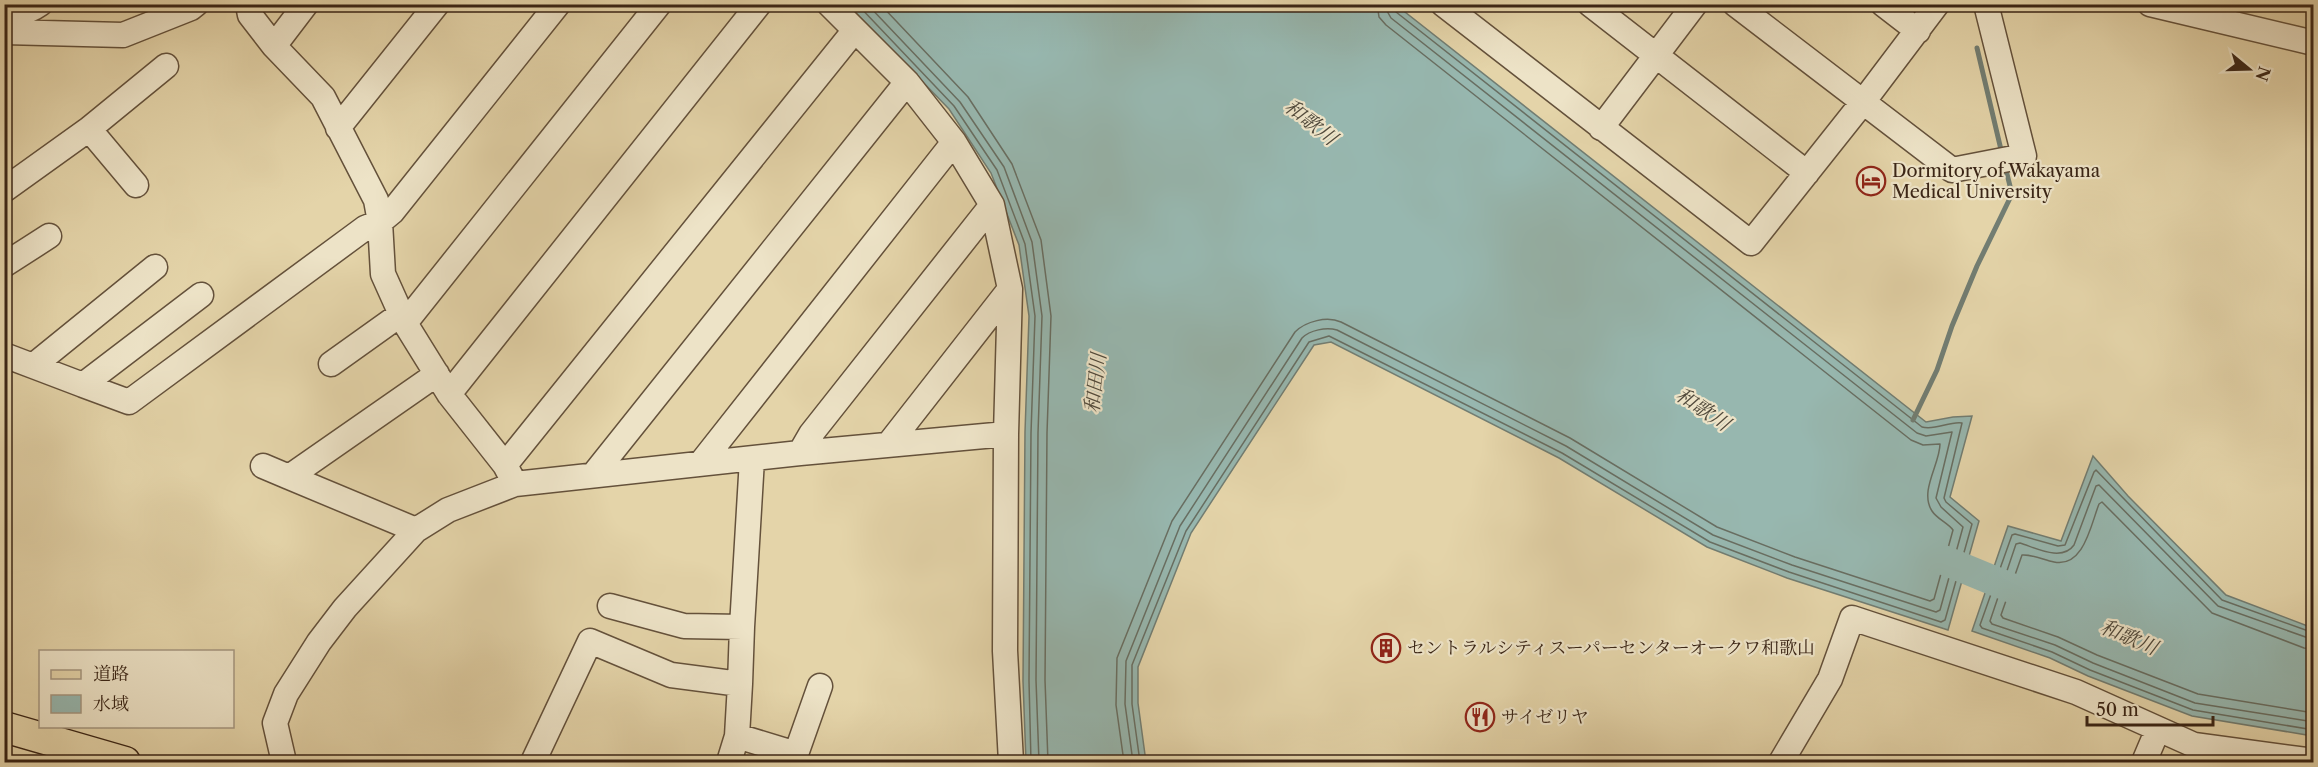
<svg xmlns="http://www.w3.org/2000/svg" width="2318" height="767" viewBox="0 0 2318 767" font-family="'Libre Caslon Text','Noto Serif JP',serif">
	<rect width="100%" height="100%" fill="#e4d4a9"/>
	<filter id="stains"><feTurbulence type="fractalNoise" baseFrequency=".00333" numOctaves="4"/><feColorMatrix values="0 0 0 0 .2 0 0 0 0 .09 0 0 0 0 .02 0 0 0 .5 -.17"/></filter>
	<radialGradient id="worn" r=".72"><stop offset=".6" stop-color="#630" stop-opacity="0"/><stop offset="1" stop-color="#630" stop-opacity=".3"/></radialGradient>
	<path fill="#97b7af" stroke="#727d72" stroke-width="1.5" d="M848,5H1396L1926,422L1953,417L1972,416L1950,497L1979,521L1948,630L1787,578L1707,547L1559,458L1331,342L1314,345L1191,533L1138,667V703L1146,762H1026L1023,681L1025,432L1029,316L1019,245L991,173L949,109Z
		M2093,456L2128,496L2226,595L2313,628V736L2192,716L2088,676L2050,658L1972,631L2008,526L2061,541Z"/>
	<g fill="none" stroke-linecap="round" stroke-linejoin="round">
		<path stroke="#686e62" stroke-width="1.5" d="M857,4L954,106L997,170L1025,244L1035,316L1031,433L1029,681L1031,762
			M867,4L960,102L1004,167L1032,242L1042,316L1038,433L1036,680L1039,762
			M880,4L968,97L1012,164L1041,240L1051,316L1047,433L1045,680L1048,762
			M2314,633L2222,600L2096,470L2094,472L2065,545L2058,546L2015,534L2012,535L1980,625L1982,628L2052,652L2090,670L2193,710L2314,730
			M2314,640L2218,606L2099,485L2096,486L2074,545C2062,562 2036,548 2020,543L2016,544L1990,621L1992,624L2055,645L2093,663L2195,703L2314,722
			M2314,649L2304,648L2212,613L2102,502L2099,504C2091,524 2084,568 2054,562C2044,560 2032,554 2022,555L2001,615L2003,618L2058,637L2097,655L2198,694L2314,713
			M1124,762L1116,705L1117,658L1172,521L1295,332C1306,321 1327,316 1341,322L1570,438L1717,527L1795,557L1930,601L1934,599L1953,530C1948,523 1937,519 1932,511C1919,491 1940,464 1940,444L1923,445L1911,440L1386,25L1379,17L1377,4
			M1133,762L1125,704L1126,661L1180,526L1302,338C1310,330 1326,327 1337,330L1566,446L1713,535L1792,565L1936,612L1940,610L1963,527L1941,507L1936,498L1952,432L1926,436L1917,433L1391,18L1387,11L1386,4
			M1140,762L1132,704V665L1186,531L1309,342L1329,336L1562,453L1710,542L1789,572L1941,622L1945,620L1972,524L1946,502L1944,498L1962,423C1949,421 1935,431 1922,427L1396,12L1393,4"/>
		<path stroke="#727d72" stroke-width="5" d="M1977,48L2002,154
			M1913,420L1937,370L1952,326L1977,266L2012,194L2005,166"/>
		<path stroke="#97b7af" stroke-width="30" d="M1929,554L2026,594"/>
		<g stroke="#64513b" stroke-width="27">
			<path id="minor" d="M251,4L249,10L250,15L274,46L323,97L376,200L380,222L383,274L405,323L449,394L505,465L515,484
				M829,4L907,82L954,142L992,205L1010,289L1006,434L1005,651L1011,762
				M1443,4L1751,243L1863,102L1937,4
				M1590,4L1807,173
				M1735,4L1952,170L2024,156L1986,4
				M1883,4L1918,31
				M2150,4L2314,43
				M4,8C18,14 27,13 40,4
				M4,32L123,35L191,8L196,4
				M274,46L306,4
				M338,128L437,4
				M1601,128L1695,4
				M136,185L89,129L166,66
				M4,190L89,129
				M4,265L49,236
				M201,295L83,385L129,402L365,228L380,222L392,212L558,4
				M405,323L659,4
				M4,355L33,366
				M331,364L401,314
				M83,385L33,366L155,267
				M449,394L759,4
				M888,445L1010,289
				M800,453L811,434L992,205
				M701,463L954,142
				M505,465L855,30
				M263,466L289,477
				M594,474L907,82
				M416,530L289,477L437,374
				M610,606L684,626L742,627L740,684
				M742,627L752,459
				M284,762L275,723L286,694L319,642L345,608L416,530L448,510L515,484L800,453L1006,434
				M533,762L590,641L671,675L740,684L737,736
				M729,762L737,736L796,754L820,686
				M1781,762L1830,679L1852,618L2076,692L2194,745L2314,761
				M2144,762L2158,729"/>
		</g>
		<g stroke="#3a2516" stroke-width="33">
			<path id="major" d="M4,727L125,762"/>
		</g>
		<use href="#minor" stroke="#ede3c7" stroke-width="24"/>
		<use href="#major" stroke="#e4d4a9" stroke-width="30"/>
	</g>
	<defs>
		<g id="hotel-ring" transform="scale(1.5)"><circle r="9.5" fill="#ede3c7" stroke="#8f2418" stroke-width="1.5"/><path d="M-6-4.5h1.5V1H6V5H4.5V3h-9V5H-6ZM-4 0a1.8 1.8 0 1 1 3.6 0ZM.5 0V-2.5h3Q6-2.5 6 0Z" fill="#8f2418"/></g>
		<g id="building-ring" transform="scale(1.5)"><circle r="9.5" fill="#ede3c7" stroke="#8f2418" stroke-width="1.5"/><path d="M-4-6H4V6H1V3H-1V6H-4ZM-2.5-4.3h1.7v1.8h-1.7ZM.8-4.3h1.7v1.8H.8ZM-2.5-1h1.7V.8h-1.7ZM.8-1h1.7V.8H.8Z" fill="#8f2418"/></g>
		<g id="restaurant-ring" transform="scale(1.5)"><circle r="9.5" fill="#ede3c7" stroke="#8f2418" stroke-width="1.5"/><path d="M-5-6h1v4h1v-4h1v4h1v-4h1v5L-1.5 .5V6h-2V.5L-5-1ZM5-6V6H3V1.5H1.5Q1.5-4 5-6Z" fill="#8f2418"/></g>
	</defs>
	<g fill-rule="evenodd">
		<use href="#hotel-ring" x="1871" y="181"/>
		<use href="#building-ring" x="1386" y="648"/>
		<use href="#restaurant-ring" x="1480" y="717"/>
	</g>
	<g text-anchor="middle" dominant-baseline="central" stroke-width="4.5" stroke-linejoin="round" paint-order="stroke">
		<g font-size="18" fill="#3a2516" stroke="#ede3c7" text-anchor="start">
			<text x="1892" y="171">Dormitory of Wakayama<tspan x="1892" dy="21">Medical University</tspan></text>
			<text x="1407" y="648">セントラルシティスーパーセンターオークワ和歌山</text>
			<text x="1501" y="717">サイゼリヤ</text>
		</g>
		<g font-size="20" font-style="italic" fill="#514a3c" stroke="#ede3c7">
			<text transform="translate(1311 122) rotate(38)">和歌川</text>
			<text transform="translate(1095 383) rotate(-83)">和田川</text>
			<text transform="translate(1703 409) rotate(34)">和歌川</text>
			<text transform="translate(2129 637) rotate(23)">和歌川</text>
		</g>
	</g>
	<rect width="2318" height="767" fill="none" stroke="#e4d4a9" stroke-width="24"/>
	<rect x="6" y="6" width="2306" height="755" fill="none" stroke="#3a2516" stroke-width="3"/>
	<rect x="12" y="12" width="2294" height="743" fill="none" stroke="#3a2516" stroke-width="1.5"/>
	<rect x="39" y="650" width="195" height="78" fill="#ede3c7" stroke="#a59780" stroke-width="1.5"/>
	<rect x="51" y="670" width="30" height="9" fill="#e4d4a9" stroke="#a59780" stroke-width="1.5"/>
	<text x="93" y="680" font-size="18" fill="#3a2516">道路</text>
	<rect x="51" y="695" width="30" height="18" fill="#97b7af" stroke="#a59780" stroke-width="1.5"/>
	<text x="93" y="710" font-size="18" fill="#3a2516">水域</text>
	<g transform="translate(2249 69) rotate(109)" stroke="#ede3c7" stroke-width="4.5" paint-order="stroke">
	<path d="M0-4.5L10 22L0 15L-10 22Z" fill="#3a2516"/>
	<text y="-9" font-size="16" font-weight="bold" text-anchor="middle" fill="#3a2516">N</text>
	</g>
	<path d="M2087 716v9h126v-9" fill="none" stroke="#3a2516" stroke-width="3"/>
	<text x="2096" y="716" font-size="18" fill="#3a2516" stroke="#ede3c7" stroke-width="4.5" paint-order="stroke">50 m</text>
	<rect width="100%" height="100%" filter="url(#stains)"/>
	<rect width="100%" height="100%" fill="url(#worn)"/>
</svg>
